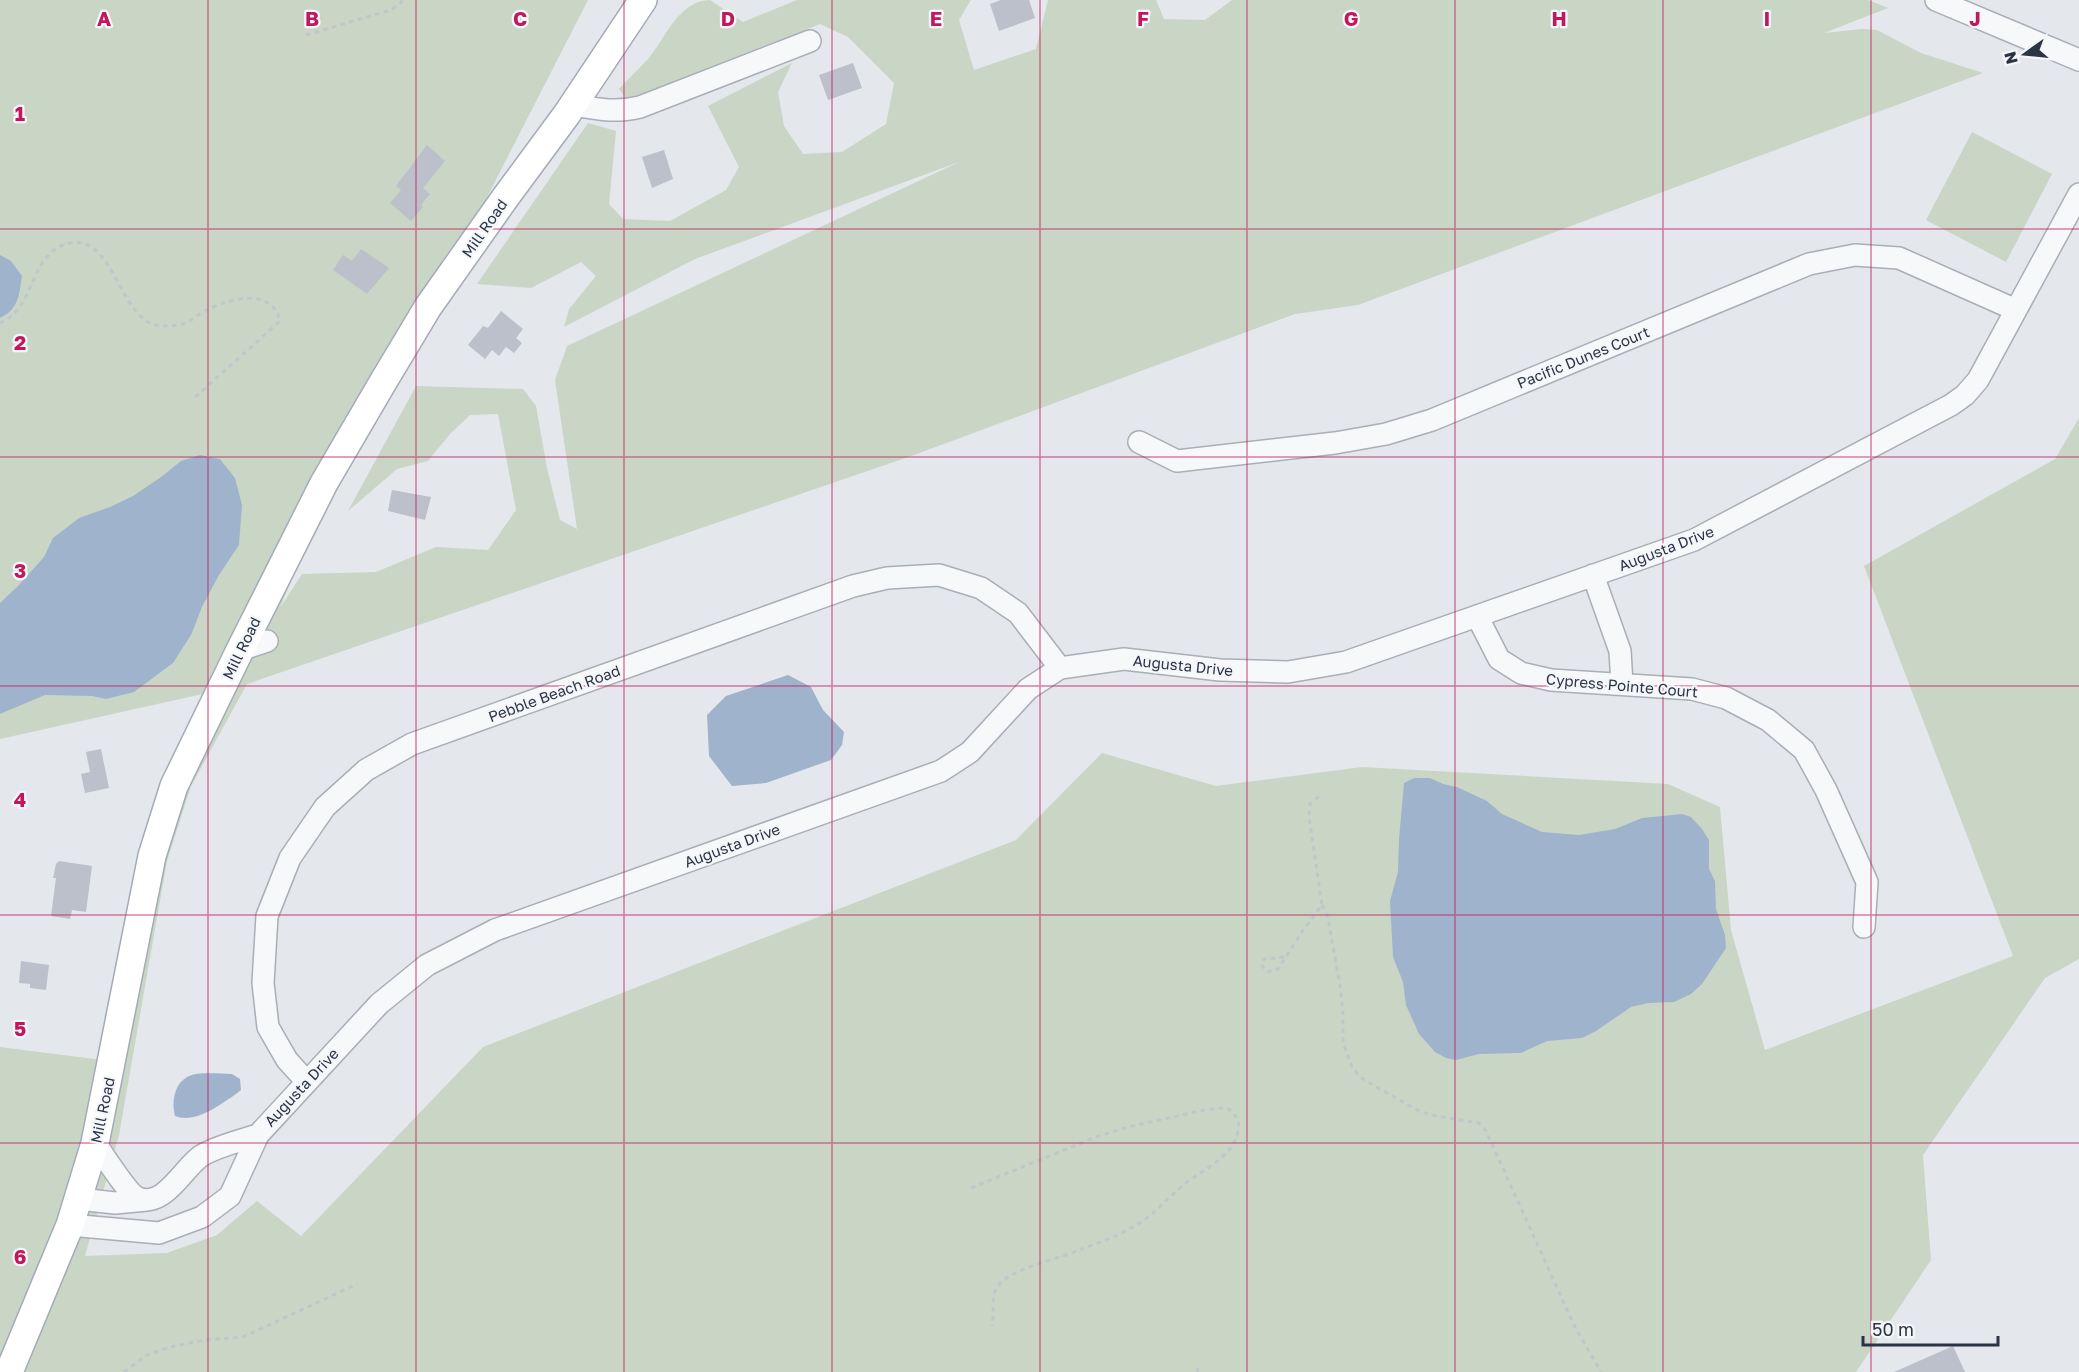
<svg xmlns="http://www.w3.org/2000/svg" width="2079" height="1372" viewBox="0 0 2079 1372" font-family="'Golos Text',sans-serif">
	<rect width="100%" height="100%" fill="#e4e7ec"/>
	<path fill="#c9d6c5" d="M0,0H588L293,576L280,608L302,574L376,572L436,547L488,550L516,510L498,414L470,415L450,434L428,461L397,469L348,511L416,386L523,389L536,406L547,468L560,520L577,529L555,380L567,346L959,162L695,259L564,327L569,309L596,276L581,262L531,288L477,284L588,123L616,131L609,204L623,219L670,221L726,190L739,167L708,106L792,63L778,92L784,126L803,154L842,152L886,124L894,83L848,37L820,24L629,103L619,89C628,79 639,69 648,59C665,39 679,0 710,0L743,22L797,0H971L959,20L974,70L1036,49L1048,0H1156L1164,19L1205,20L1232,0H1868L1888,8L1824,33L1862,29L1877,30L1921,53L1983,73L1358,305L1295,314L914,455L247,684L191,786L167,861L119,1135L85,1256L167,1253L217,1235L257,1201L301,1236L483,1047L1016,840L1102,753L1216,786L1362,767L1668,784L1720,807L1731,930L1765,1050L2013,956L1864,566L2055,459L2079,418V959L2045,978L1923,1155L1931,1260L1856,1372H0V1047L102,1060L207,693L0,739Z
		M1972,132L2052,174L2006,262L1926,220Z"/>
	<path fill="#9fb4cc" d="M0,255L11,261L22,276C19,295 19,309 0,318Z
		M200,455L220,459L235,478L242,505L239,545L219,575L202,607L191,635L173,663L134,692L106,699L92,696L45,695L0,714V603L18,586L44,557L53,538L79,518L110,507L133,496L161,477L181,461Z
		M788,675L811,687L823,710L844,732L842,745L831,760L766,783L732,786L709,756L707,715L726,696Z
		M1414,778H1430L1443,784L1457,787L1487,801L1502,814L1542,832L1579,835L1615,829L1642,818L1682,814L1691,817L1702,829L1709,840V869L1715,881L1716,909L1725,935L1726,948L1702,984L1691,994L1674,1002L1648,1003L1631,1007L1596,1031L1582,1038L1547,1041L1521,1053L1479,1054L1456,1060L1446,1058L1435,1052L1419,1034L1406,1005L1403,982L1393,957L1390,901L1398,872L1399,839L1404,783Z
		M232,1074L240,1079L241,1090L236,1094C220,1105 195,1124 175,1116C171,1100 175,1080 192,1075C203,1072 220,1074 232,1074Z"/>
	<path fill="#bbc0ca" d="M1001,0H1029L1035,18L999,31L990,4Z
		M853,63L862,88L828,100L819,75Z
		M427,145L445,161L423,188L430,194L421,205L423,207L411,221L390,203L401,190L396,186Z
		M664,150L673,179L652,188L642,157Z
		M361,249L389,268L367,294L333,270L343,255L352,261Z
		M501,311L523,329L516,338L522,343L514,353L506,347L499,356L492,350L485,359L468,345L483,326L488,328Z
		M392,490L431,497L425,520L388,511Z
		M101,749L109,788L85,793L81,774L90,772L86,752Z
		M59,861L92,866L86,912L72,910L70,919L51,916L56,878H53L56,864Z
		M21,961L49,965L46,990L30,988V984L19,983Z
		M1953,1346L1965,1372H1894Z"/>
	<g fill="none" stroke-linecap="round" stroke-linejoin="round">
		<g stroke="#a9aeb7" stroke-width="24">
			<path id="minor" d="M1936,0L2079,60
				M573,105C597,109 616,113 640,107L810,41
				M1139,442L1177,461L1335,443L1386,434L1432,420L1809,264L1855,255L1899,258L2016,310
				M1593,575L1620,651L1622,684
				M1477,616L1499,659L1521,673L1551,680L1692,689L1726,698L1768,720L1804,750L1826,790L1867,882L1864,927
				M240,650L267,641
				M307,1082L287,1060L268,1027L263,983L267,916L290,858L325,807L366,770L412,744L853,586L887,578L939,575L981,588L1018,613L1060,668
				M95,1143C103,1154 128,1194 138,1198C164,1209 185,1166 201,1156C217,1146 240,1141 258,1135
				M79,1199L115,1203L147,1200
				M70,1225L159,1233L202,1217L230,1196L258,1135L379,1004L427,965L495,930L941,771L970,752L1028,689L1060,668L1124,659L1220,670L1288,672L1346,662L1694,540L1951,405L1965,395L1978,380L2079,194"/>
		</g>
		<g stroke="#a3abb8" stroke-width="30">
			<path id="major" d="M9,1372L70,1225L95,1143L152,856L174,786L240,650L324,483L383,382L428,307L505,198L567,114L643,0"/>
		</g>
		<path stroke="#c2c5cb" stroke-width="3" stroke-dasharray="4.5 4.5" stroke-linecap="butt" d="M306,35L391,10L404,0
			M0,323C7,319 13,316 18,309C35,288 37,249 71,243C116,236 119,322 160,326C168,326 175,326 183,324C191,321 199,314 207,310C229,298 272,287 280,321L194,398
			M1322,905L1328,918L1340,986L1343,1014V1043L1352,1067L1360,1077L1371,1084L1419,1111L1431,1115L1479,1123L1486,1131L1574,1325L1601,1372
			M1284,957L1264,959L1261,964L1267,972L1278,969L1304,929L1322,905L1309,817L1310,804L1320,795
			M971,1188L1096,1137L1128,1127L1204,1110L1222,1108L1229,1109L1238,1119C1243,1150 1210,1166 1190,1180C1173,1192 1161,1208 1144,1220C1126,1233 1103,1241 1082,1249C1062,1258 1011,1268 998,1286C990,1297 995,1313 992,1326
			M124,1372L145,1356L170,1347L205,1340L243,1337L357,1284
			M1197,1372L1198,1368"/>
		<use href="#minor" stroke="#f7f8fa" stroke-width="21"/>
		<use href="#major" stroke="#fff" stroke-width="27"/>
	</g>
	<path fill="none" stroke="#c2185b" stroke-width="1.5" stroke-opacity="0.55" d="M208,0V1372M416,0V1372M624,0V1372M832,0V1372M1040,0V1372M1247,0V1372M1455,0V1372M1663,0V1372M1871,0V1372M0,229H2079M0,457H2079M0,686H2079M0,915H2079M0,1143H2079"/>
	<g text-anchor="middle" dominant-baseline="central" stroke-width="4.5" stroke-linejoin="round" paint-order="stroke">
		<g font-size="15" fill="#2b3445" stroke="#f4f6f9">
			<text transform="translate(484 228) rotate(-55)">Mill Road</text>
			<text transform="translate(1583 357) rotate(-22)">Pacific Dunes Court</text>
			<text transform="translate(1666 548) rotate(-21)">Augusta Drive</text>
			<text transform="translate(241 648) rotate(-64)">Mill Road</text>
			<text transform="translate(1183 665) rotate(6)">Augusta Drive</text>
			<text transform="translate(1622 685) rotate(5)">Cypress Pointe Court</text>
			<text transform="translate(554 693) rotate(-20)">Pebble Beach Road</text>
			<text transform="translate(732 845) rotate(-20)">Augusta Drive</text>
			<text transform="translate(301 1087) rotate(-47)">Augusta Drive</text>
			<text transform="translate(102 1110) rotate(-78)">Mill Road</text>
		</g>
	</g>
	<g font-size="20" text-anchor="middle" font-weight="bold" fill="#c2185b" stroke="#f4f6f9" stroke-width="4.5" stroke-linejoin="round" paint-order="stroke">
		<text x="104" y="26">A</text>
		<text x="312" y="26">B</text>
		<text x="520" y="26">C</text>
		<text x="728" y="26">D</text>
		<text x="936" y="26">E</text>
		<text x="1143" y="26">F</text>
		<text x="1351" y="26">G</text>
		<text x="1559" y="26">H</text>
		<text x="1767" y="26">I</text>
		<text x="1975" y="26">J</text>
		<text x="20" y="121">1</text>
		<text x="20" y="350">2</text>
		<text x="20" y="578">3</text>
		<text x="20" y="807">4</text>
		<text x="20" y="1036">5</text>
		<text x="20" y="1264">6</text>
	</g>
	<g transform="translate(2025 54) rotate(255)" stroke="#f4f6f9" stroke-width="4.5" paint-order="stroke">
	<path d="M0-4.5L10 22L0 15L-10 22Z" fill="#2b3445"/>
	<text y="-9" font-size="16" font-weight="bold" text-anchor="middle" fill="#2b3445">N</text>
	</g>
	<path d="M1863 1336v9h135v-9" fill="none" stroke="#2b3445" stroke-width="3"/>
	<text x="1872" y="1336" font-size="18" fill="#2b3445" stroke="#f4f6f9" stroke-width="4.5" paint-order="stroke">50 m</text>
</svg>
